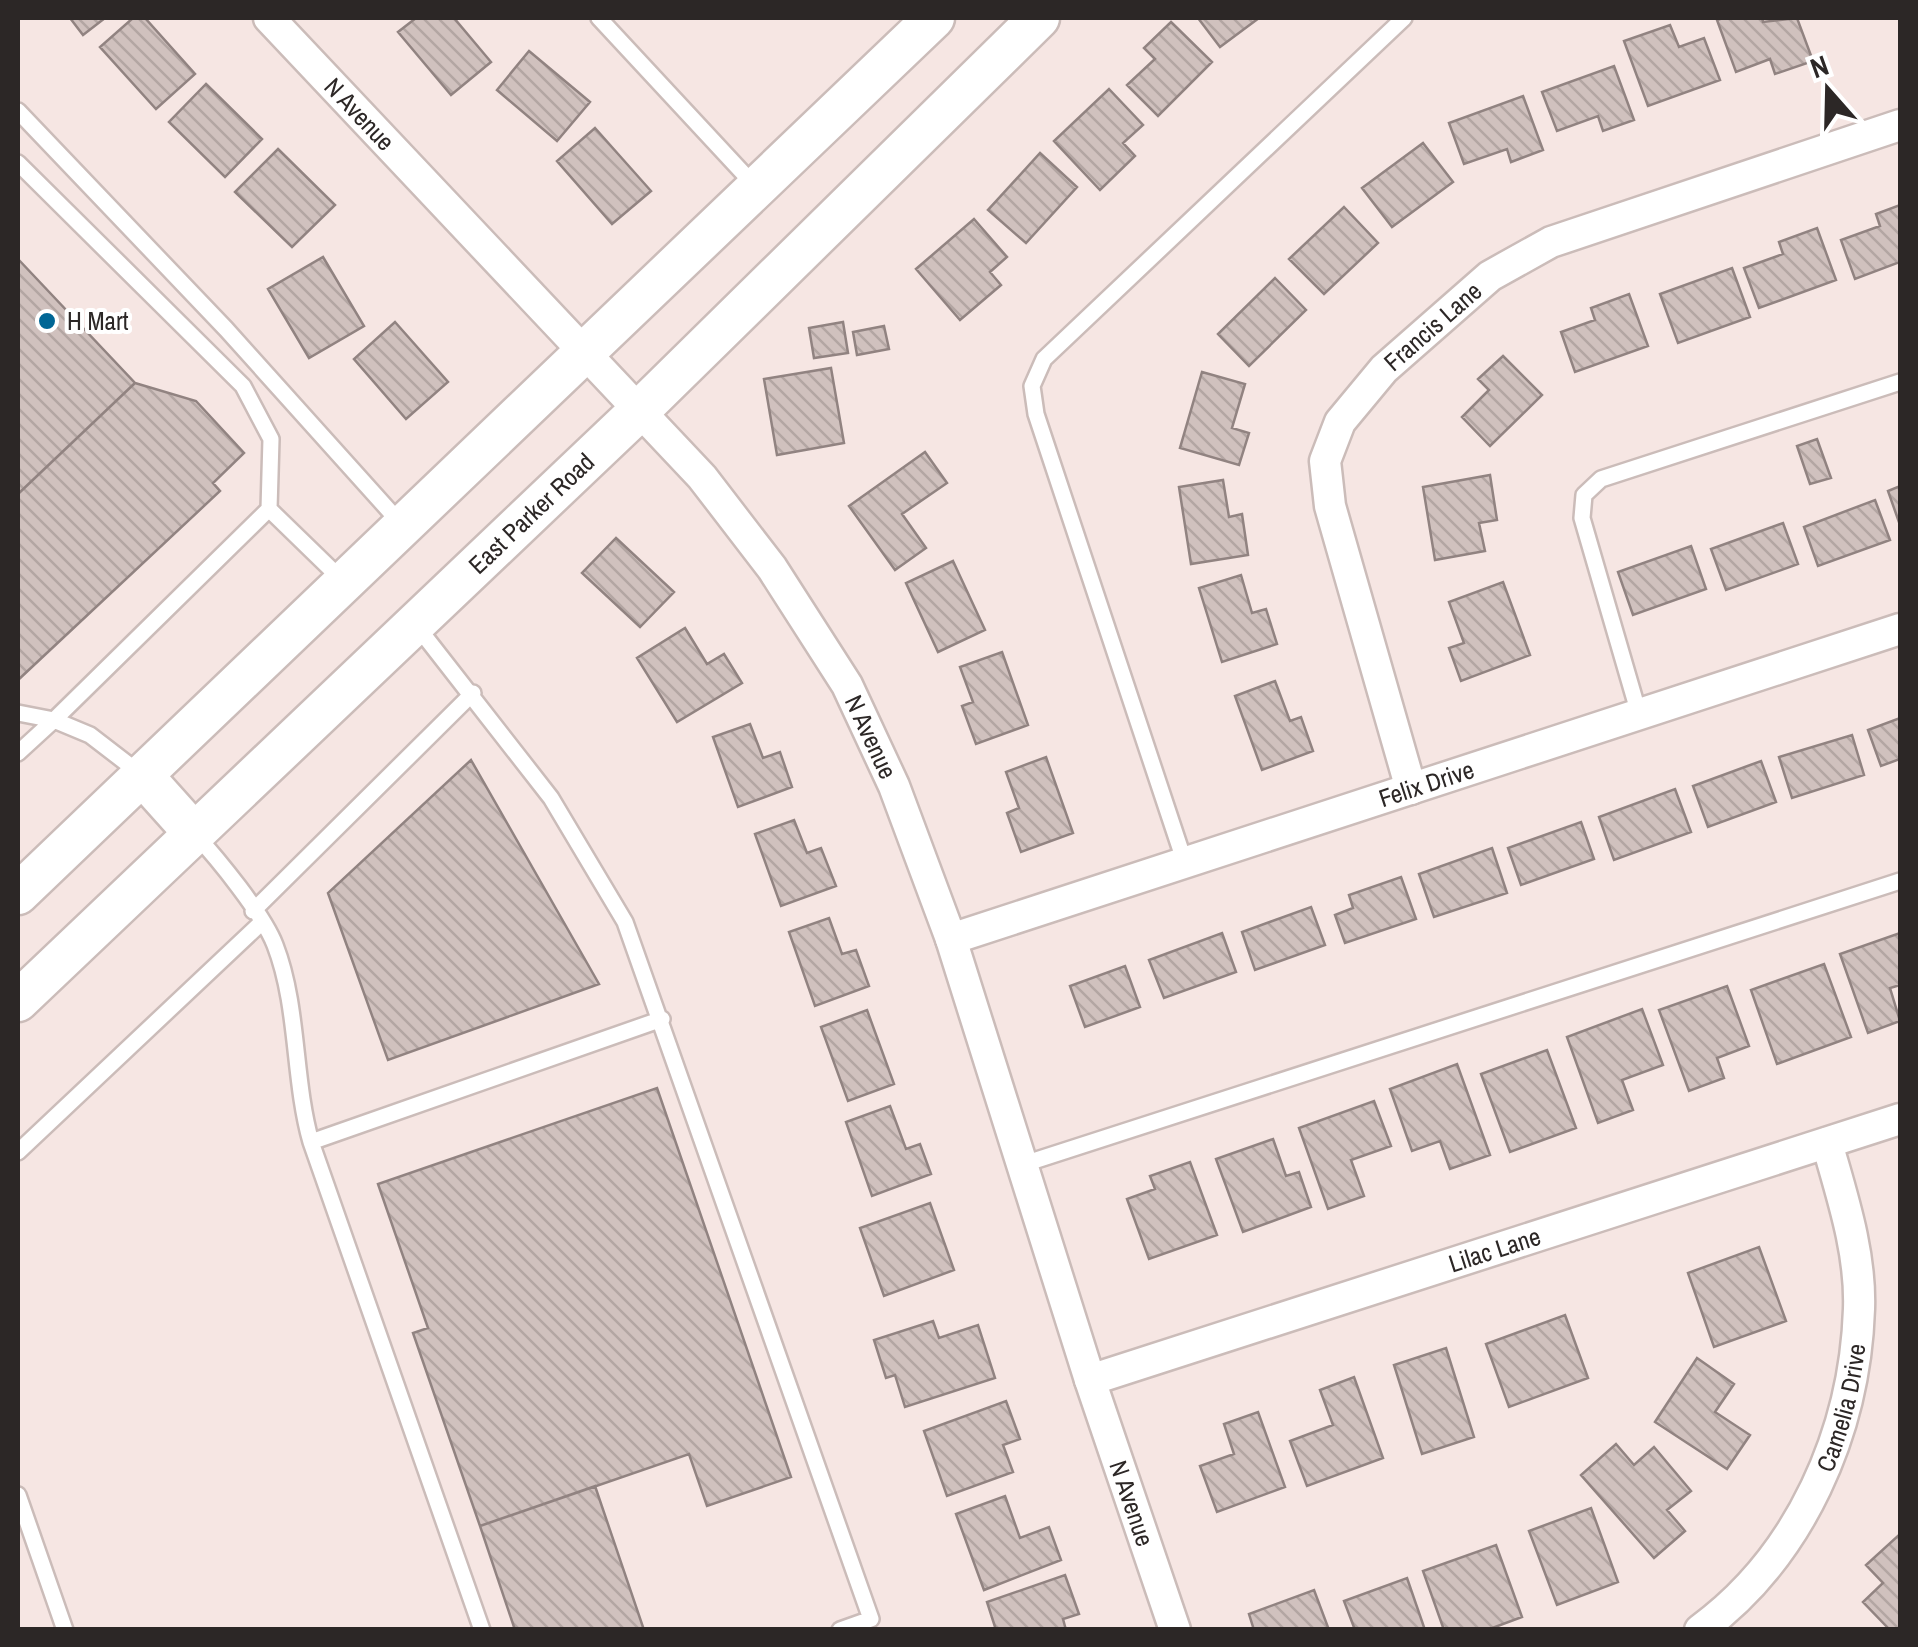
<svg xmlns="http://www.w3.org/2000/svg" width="1918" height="1647" viewBox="0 0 1918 1647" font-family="'Archivo Narrow',sans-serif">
	<defs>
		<pattern id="building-back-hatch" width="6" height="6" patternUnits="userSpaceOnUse" patternTransform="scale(2.5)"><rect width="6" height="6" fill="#d0c1be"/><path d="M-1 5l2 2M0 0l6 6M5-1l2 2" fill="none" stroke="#b3a6a3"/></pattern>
	</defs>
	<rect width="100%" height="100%" fill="#f6e6e3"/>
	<path fill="url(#building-back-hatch)" stroke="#918381" stroke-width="2.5" d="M70,18H105L83,35Z
		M133,18H145L195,74L156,109L100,47Z
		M416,18H454L491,62L451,95L398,32Z
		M1198,18H1259L1220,47Z
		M1723,18H1762L1763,22L1797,18L1813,61L1775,74L1770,59L1736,72L1717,20Z
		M1171,22L1212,62L1158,116L1127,85L1155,59L1144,48Z
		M1670,25L1679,47L1704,38L1720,80L1648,106L1624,41Z
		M529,51L590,102L557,141L497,90Z
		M1614,66L1634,120L1603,131L1598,116L1557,131L1542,92Z
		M206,84L262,139L225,177L169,122Z
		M1109,89L1143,125L1123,143L1135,156L1100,190L1054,141Z
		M1523,96L1543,150L1511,162L1507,149L1464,164L1449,123Z
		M595,128L651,191L612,224L557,161Z
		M1423,143L1453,182L1392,227L1362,188Z
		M278,149L335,205L292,247L235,192Z
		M1040,153L1077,187L1026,243L988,210Z
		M1900,205V262L1855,279L1841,240L1880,226L1876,214Z
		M1344,207L1378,243L1324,294L1289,259Z
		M974,219L1007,257L990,272L1001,285L960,320L916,269Z
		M1817,228L1836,280L1759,308L1744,268L1783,254L1779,242Z
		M323,257L364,326L309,358L268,289Z
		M18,259L135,383L18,494Z
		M1732,268L1750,317L1678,343L1660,294Z
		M1275,278L1306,310L1249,366L1218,334Z
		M1629,294L1648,346L1575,372L1561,332L1595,320L1591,308Z
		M395,322L448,382L406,419L354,359Z
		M843,322L848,353L814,358L809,328Z
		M884,326L889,349L857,355L853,332Z
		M1503,356L1542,395L1490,446L1462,417L1489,390L1478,379Z
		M831,368L844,443L777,455L764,379Z
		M1202,372L1245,384L1232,428L1249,433L1239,465L1180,448Z
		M135,383L196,401L244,453L213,483L220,491L18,680V494Z
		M1817,439L1831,478L1810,484L1797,446Z
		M925,452L947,483L902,514L926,548L895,570L849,506Z
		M1490,475L1497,520L1479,523L1485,551L1435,560L1423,487Z
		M1223,480L1229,517L1242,514L1248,555L1191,564L1179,487Z
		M1900,486V525L1888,491Z
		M1875,500L1890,540L1818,566L1804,527Z
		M1783,523L1798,564L1726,590L1711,549Z
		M616,538L674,592L640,627L582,573Z
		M1691,546L1706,589L1633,615L1618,572Z
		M953,561L985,630L938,652L906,583Z
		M1241,575L1252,613L1266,609L1277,644L1222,662L1199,588Z
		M1503,582L1530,655L1461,681L1449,648L1464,643L1449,602Z
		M685,628L707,664L724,654L742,683L677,722L637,658Z
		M1002,652L1028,725L976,744L962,706L973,702L960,667Z
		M1275,681L1290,721L1301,717L1313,751L1262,770L1235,696Z
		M1900,718V759L1881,766L1868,730Z
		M750,724L763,758L780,752L792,787L738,807L713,737Z
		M1852,735L1864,775L1792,798L1779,757Z
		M1046,757L1073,833L1021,852L1007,813L1019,808L1006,772Z
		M471,760L599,984L388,1060L328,893Z
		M1761,761L1776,802L1708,827L1693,786Z
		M1675,789L1691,832L1614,860L1599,817Z
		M794,820L807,853L821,848L836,886L781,906L755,834Z
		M1581,822L1594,859L1521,885L1508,848Z
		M1492,848L1507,893L1434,917L1419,874Z
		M1401,877L1416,919L1345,943L1335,915L1353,908L1349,895Z
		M1311,907L1325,945L1255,970L1242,932Z
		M829,918L842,954L856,950L869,986L815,1006L789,932Z
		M1222,933L1236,972L1164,998L1149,960Z
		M1900,933V985L1890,988L1900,1021L1868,1033L1840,954Z
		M1824,964L1851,1037L1777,1064L1751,990Z
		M1125,966L1140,1007L1085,1027L1070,986Z
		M1727,986L1749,1046L1717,1058L1724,1078L1689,1091L1659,1010Z
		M1642,1009L1663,1065L1622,1080L1633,1110L1598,1123L1567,1037Z
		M867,1010L894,1084L848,1101L821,1027Z
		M1547,1050L1576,1128L1510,1152L1481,1074Z
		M1457,1064L1490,1155L1450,1169L1440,1141L1412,1151L1390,1089Z
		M657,1088L791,1477L707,1506L689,1454L480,1526L413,1333L428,1328L378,1184Z
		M1374,1101L1391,1146L1351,1160L1364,1196L1328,1209L1299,1128Z
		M890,1106L906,1149L920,1144L931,1174L872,1196L846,1122Z
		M1273,1139L1286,1176L1299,1172L1311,1207L1243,1232L1216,1159Z
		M1190,1162L1217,1235L1149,1259L1127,1199L1155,1189L1150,1176Z
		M930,1203L954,1270L884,1296L860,1228Z
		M1759,1247L1786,1321L1714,1347L1688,1273Z
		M1565,1315L1588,1378L1509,1407L1486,1344Z
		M933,1321L939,1338L978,1325L995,1378L905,1407L895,1375L886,1378L874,1340Z
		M1446,1348L1474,1437L1422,1454L1394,1365Z
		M1697,1358L1734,1384L1715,1412L1750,1435L1727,1469L1655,1422Z
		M1354,1377L1383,1458L1307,1486L1290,1441L1333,1425L1320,1390Z
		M1006,1401L1020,1439L1003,1445L1013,1472L947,1496L924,1431Z
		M1258,1412L1285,1487L1217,1512L1200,1466L1234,1454L1224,1424Z
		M1616,1444L1634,1465L1654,1447L1691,1491L1667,1510L1685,1531L1654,1558L1581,1475Z
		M595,1486L644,1630H515L480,1526Z
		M1005,1496L1020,1538L1049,1527L1061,1560L984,1590L956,1514Z
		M1591,1508L1618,1582L1557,1605L1529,1531Z
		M1900,1534V1630H1890L1863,1602L1883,1583L1866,1565Z
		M1496,1545L1522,1617L1487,1630H1444L1423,1571Z
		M1065,1575L1079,1614L1063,1619L1066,1630H996L987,1602Z
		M1407,1578L1425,1630H1355L1344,1601Z
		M1314,1590L1329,1630H1254L1249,1614Z"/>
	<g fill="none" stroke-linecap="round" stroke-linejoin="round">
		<g stroke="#cbbcb9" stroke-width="20">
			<path id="lane" d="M599,18L756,187
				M18,111L226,329L403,526
				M18,163L243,386L271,439L269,509L54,720L18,713
				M269,509L341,579
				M416,625L551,798L625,922L871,1619L840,1630
				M1639,714L1582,518L1584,495L1601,479L1900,382
				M18,753L54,720L90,735L142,775
				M194,833C218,859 263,914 275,945C299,1007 293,1079 311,1142L482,1630
				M1185,863L1036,414L1032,386L1044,359L1404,18
				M253,911L473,693
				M311,1142L662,1019
				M18,1152L261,923
				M1021,1165L1900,881
				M18,1495L65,1630"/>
		</g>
		<g stroke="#cbbcb9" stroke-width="35">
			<g id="street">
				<path id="s1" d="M269,18L702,477L772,568L847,685L894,786L951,939L1090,1380L1175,1630"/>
				<path id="s2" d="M1411,789L1330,506L1325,461L1340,422L1384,369L1490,276L1551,242L1900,125"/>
				<path id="s3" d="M951,939L1900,629"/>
				<path id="s4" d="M1090,1380L1900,1119"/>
				<path id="s5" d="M1700,1630C1801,1556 1855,1431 1859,1309C1861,1252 1842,1196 1827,1143"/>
			</g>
		</g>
		<g stroke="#cbbcb9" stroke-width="45">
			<g id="secondary">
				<path d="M142,775L194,833"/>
				<path d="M18,894L934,18"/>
				<path id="s6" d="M18,1001L642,408L1039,18"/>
			</g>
		</g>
		<use href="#lane" stroke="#fff" stroke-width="15"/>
		<use href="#street" stroke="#fff" stroke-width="30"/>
		<use href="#secondary" stroke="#fff" stroke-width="40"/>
	</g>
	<circle fill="#006695" stroke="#fff" stroke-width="4" cx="47" cy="321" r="10"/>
	<g text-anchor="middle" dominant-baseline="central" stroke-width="8" stroke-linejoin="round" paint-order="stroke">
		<g font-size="25" fill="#2c2726" stroke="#fff">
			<text stroke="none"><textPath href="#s1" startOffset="132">N Avenue</textPath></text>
			<text stroke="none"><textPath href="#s2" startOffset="515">Francis Lane</textPath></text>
			<text stroke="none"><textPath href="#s6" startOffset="708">East Parker Road</textPath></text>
			<text stroke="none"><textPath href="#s1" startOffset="942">N Avenue</textPath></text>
			<text stroke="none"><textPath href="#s3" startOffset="500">Felix Drive</textPath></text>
			<text stroke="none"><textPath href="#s4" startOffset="425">Lilac Lane</textPath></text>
			<text stroke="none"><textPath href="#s5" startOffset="270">Camelia Drive</textPath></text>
			<text stroke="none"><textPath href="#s1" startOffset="1752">N Avenue</textPath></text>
		</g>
		<g font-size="25" fill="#2c2726" stroke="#fff" text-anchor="start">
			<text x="67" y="321">H Mart</text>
		</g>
	</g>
	<rect width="1918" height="1647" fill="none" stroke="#2c2726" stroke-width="40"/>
	<g transform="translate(1828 90) rotate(340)" stroke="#ffffff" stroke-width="8" paint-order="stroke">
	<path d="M0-8L18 38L0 25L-18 38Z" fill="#2c2726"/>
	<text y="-15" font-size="28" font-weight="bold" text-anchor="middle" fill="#2c2726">N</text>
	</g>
</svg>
